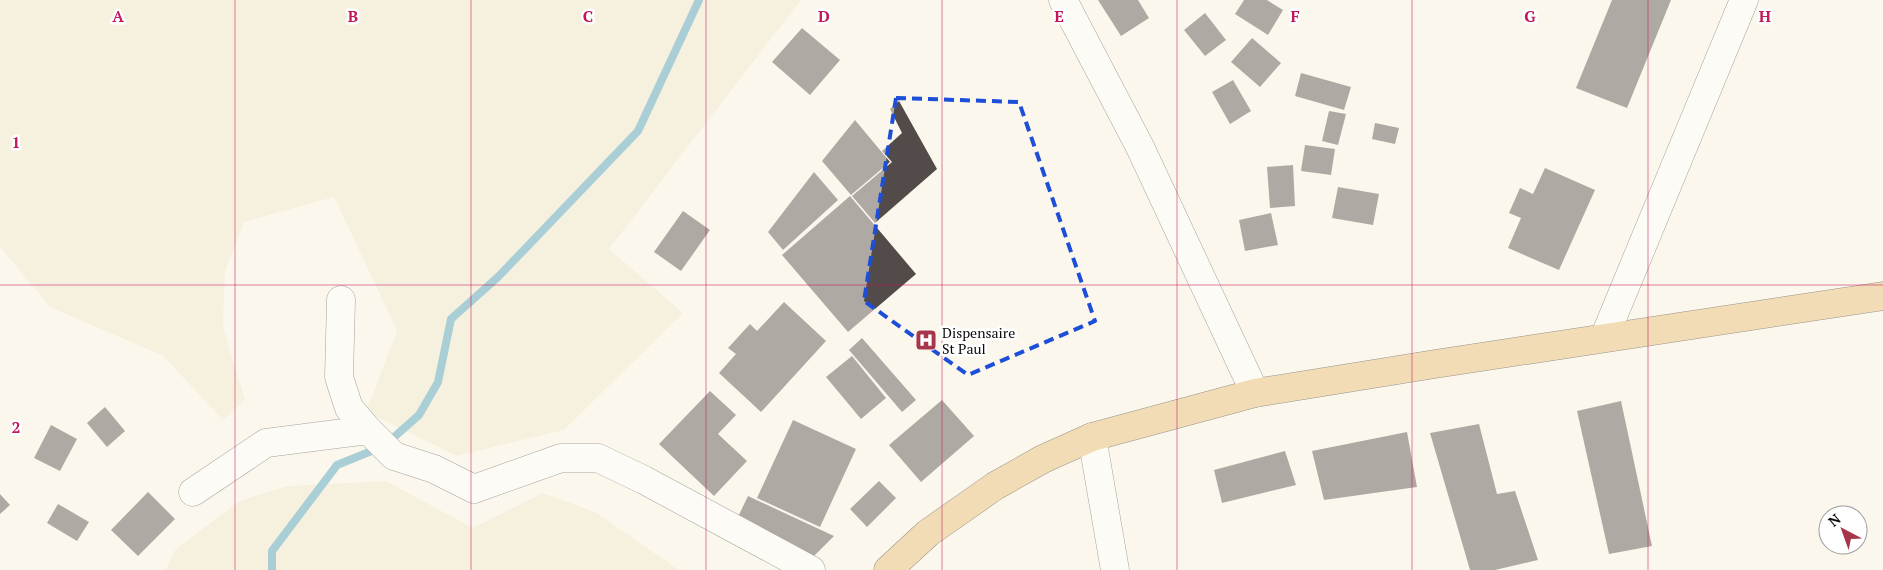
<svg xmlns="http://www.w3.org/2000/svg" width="1883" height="570" viewBox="0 0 1883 570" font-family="'PT Serif',serif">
	<rect width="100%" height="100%" fill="#fcf7ec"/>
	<path fill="#efe8cf" d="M0,0H801L609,249L683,313L564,430L457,456L366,412L397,331L334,197L244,222L225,271L223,327L245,400L223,420L163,356L50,307L0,247Z
		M386,481L473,528L543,493L595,512L679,570H166L175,550L239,501L287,486Z"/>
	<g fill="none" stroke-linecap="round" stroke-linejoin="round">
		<path stroke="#479cbb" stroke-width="8" d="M272,570V551L337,465L384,446L419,415L438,382L451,319L498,277L638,131L699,0"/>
	</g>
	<path fill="#524b49" d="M1098,0H1138L1149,18L1121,36Z
		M1244,0H1267L1283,10L1268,35L1235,14Z
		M1612,0H1671L1627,108L1576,88Z
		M1205,13L1226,40L1205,56L1184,30Z
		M802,28L840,60L810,95L772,62Z
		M1252,38L1281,63L1260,87L1231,62Z
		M1301,73L1351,87L1344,110L1295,96Z
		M1233,80L1251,111L1230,124L1212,92Z
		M899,101L937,169L875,223L852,196L892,162L882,151L902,133L890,109Z
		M1329,111L1346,114L1338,145L1322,141Z
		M855,120L890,162L851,195L822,161Z
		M1375,123L1399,128L1395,144L1372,139Z
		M1305,145L1335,149L1331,175L1301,171Z
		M1293,165L1295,206L1270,208L1267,167Z
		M1545,168L1595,190L1559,270L1508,248L1521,218L1509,213L1520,188L1533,194Z
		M814,172L838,200L783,250L768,232Z
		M1338,187L1379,194L1373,225L1332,218Z
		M850,196L916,274L848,332L782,255Z
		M683,211L710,230L681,271L654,252Z
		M1271,213L1278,245L1245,251L1239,220Z
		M784,302L826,341L761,412L719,373L736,354L728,348L750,324L757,331Z
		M862,338L916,400L902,412L849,350Z
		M852,356L886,398L861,419L826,377Z
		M710,391L736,415L718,434L747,461L714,496L659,444Z
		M942,400L974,436L921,482L889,445Z
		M1621,401L1652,546L1609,554L1577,411Z
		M105,407L125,431L107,447L87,423Z
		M793,420L856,449L820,527L757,498Z
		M1479,424L1497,494L1515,491L1538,560L1495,570H1470L1430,433Z
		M51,425L77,439L60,471L34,458Z
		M1407,432L1417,487L1324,500L1312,451Z
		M1285,451L1296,485L1222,503L1214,470Z
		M879,481L896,498L867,527L850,509Z
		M148,492L175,519L138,556L111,530Z
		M0,494L10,505L0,514Z
		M748,496L834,536L814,556L737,519Z
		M58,504L89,522L77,541L47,523Z"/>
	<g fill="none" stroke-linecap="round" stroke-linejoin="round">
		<g stroke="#3e3e3e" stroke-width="29">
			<path id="minor" d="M1063,0L1140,147L1255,393
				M341,300L339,377L349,408L368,430L394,456L434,469L474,489L561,458H598L644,480L811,570
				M1604,338L1744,0
				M1092,437L1115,570
				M193,492L266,443L368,430"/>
		</g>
		<g stroke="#1c1c1c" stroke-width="29">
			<path id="major" d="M888,570L928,533L995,486L1043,459L1092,437L1255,393L1435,364L1883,296"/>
		</g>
		<use href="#minor" stroke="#fff" stroke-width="28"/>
		<use href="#major" stroke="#e7ba71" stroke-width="28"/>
	</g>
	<path d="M0 0H1883V570H0ZM896,98L1019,102L1095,321L968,375L864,301Z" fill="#fcf7ec" fill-opacity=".55" fill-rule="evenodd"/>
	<path fill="none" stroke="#1d4ed8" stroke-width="4" stroke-dasharray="10 6" stroke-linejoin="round" d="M896,98L1019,102L1095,321L968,375L864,301Z"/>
	<path fill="none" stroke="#c2185b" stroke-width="1" stroke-opacity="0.55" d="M235,0V570M471,0V570M706,0V570M942,0V570M1177,0V570M1412,0V570M1648,0V570M0,285H1883"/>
	<defs>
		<g id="hospital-square" transform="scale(1.125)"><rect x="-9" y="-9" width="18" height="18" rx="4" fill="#a8364a" stroke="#fff"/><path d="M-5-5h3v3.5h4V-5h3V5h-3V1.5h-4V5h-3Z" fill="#fff"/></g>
	</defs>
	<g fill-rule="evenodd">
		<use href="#hospital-square" x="926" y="340"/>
	</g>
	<g text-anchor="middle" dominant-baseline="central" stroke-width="5" stroke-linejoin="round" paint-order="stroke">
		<g font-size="14" fill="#0b0b0b" stroke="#fff" text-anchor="start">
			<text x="942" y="332">Dispensaire<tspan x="942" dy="16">St Paul</tspan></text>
		</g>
	</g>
	<g font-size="16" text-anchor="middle" font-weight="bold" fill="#c2185b" stroke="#fff" stroke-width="5" stroke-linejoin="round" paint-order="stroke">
		<text x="118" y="22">A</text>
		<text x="353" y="22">B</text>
		<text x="588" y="22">C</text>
		<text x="824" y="22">D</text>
		<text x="1059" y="22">E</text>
		<text x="1295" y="22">F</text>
		<text x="1530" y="22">G</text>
		<text x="1765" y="22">H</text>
		<text x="16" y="148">1</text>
		<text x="16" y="433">2</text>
	</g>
	<g transform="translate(1843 530) rotate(319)"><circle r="24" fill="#ffffff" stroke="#9d9d9d"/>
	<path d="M0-4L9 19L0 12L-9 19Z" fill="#a8364a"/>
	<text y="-8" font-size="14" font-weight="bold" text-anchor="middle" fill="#0b0b0b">N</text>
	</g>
</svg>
